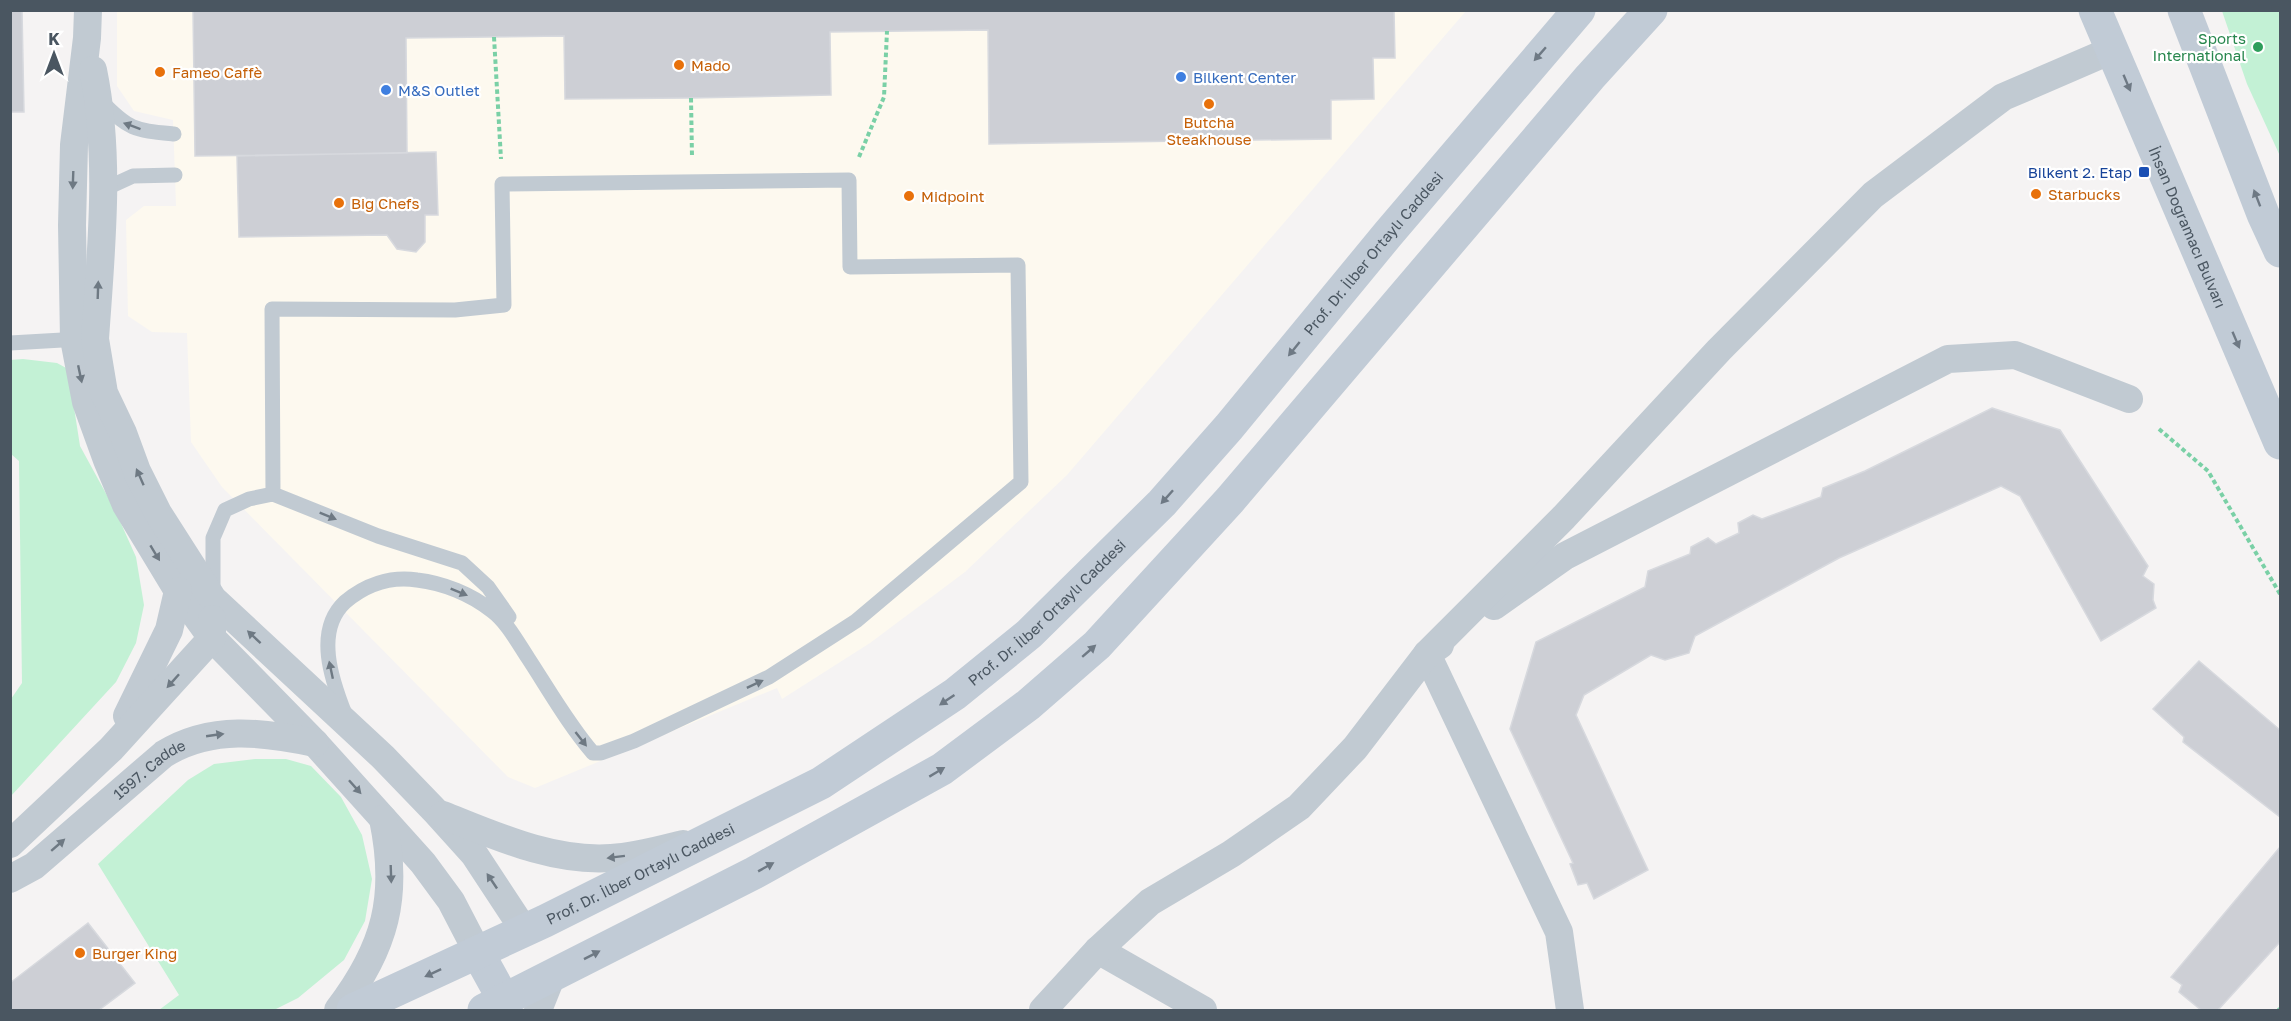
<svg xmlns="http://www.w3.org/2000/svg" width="2291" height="1021" viewBox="0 0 2291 1021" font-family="'Golos Text',sans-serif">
	<rect width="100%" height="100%" fill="#f5f3f3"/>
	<path fill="#fdf9ef" d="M117,11H1466L1067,475L965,572L870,643L782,699L777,688L535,788L508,777L222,487L191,442L187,333L152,332L128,316L126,220L144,206H176L173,120L134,111L117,86Z"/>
	<path fill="#c3f1d5" d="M2222,11H2280V156L2247,84Z
		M23,359L57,363L68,369L80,446L115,510L136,557L144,605L136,643L116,682L11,796V699L22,683L19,461L11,454L10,360Z
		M255,759H286L311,766L341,797L362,835L372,879L365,921L344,960L298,998L274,1010H159L179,995L98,864L188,780L214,764Z"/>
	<path fill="#cdcfd5" stroke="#d7d9de" stroke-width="1.5" d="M10,10H22L24,112H10Z
		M193,10H1394L1395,58H1373L1374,99L1331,100V139L989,144L988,30L830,32L831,95L691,98L565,99L564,36L406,38L407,153L195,156Z
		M436,152L438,215H425V242L416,252L397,249L387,235L239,237L237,156Z
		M1992,408L2060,430L2148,566L2143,576L2154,584L2153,600L2156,608L2101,641L2020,496L2001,486L1839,558L1695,636L1689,653L1665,660L1651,655L1584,695L1576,715L1648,870L1594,899L1587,883L1578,885L1570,864L1573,863L1510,729L1536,642L1645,587L1648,571L1690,554L1691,547L1708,538L1716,544L1739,533L1738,523L1753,515L1762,519L1821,497L1823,488L1865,471Z
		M2199,661L2280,730V817L2183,742L2184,737L2153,709Z
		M2280,847V942L2218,1010H2201L2179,992L2182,985L2171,977Z
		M88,923L135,983L99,1010H10V983Z"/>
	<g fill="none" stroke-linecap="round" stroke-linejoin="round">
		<path stroke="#7ad0a6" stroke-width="4" stroke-dasharray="4.5 3" stroke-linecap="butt" d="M494,37L501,159
			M691,98L692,157
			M859,157L884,97L887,31
			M2159,429L2208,471L2280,594
			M2278,1010L2280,1009"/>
		<path stroke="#c1cad2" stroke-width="15" d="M101,101C129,130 134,130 174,134
			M106,196L109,187L133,176L175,175
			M10,343L80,339
			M273,494L378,536L462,563L488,587L509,617
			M213,593V538L225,510L249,499L273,494L272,309L455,310L504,305L502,184L849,180L850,267L1018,265L1021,482L856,621L769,677L634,741L601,753H593C568,724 549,690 528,658C518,643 507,622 492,611C471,594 443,583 417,580C390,576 365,585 345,602C314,631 332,681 345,714"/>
		<g stroke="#c1cad2" stroke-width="28">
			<path d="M88,10L87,38L74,145L72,225L74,339L86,402L107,460L126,505L178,591L212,638L315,743L423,863L451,901L478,953"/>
			<path d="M93,70C111,157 101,251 95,339L104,393L123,433L137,471L158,513L213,599L383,757L437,813L474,854L524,930"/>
			<path d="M1494,606L1565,556L1948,359L2015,355L2129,399"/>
			<path d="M1440,645L1427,654L1559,932L1570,1010"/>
			<path d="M127,716L169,630L178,591"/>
			<path d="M443,815C496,836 552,862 611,858C635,857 659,850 683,844"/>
			<path d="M10,844L111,749L212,638V619"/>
			<path id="s1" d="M10,879L34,866L164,754C211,725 264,732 315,743"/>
			<path d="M1098,950L1203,1010"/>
			<path d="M338,1010C386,947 399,896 383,819"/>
			<path d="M538,1010L552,975"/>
			<path d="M1043,1010L1098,950L1150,902L1231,854L1299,807L1355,748L1427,654L1564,517L1719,350L1873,195L2003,97L2112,50"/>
		</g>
		<g stroke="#c1cbd6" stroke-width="33">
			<path id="s2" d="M2095,10L2280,443"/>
			<path d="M2184,10L2263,214L2280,251"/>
			<path d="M478,953L504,1000"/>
			<path id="s3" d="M353,1010L545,921L821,783L955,694L1029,634L1162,503L1229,427L1388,234L1579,10"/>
			<path d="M484,1010L754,873L942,769L1028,705L1097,645L1230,500L1590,77L1651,10"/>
		</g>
	</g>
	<defs><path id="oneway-solid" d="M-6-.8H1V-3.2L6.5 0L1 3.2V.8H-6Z" transform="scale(1.5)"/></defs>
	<g fill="#6e7984">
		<use href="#oneway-solid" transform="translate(1540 54) rotate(131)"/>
		<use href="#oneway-solid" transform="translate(2127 83) rotate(67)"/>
		<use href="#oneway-solid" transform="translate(2257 198) rotate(-111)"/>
		<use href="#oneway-solid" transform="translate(2236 340) rotate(67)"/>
		<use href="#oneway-solid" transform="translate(1294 349) rotate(129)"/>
		<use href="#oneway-solid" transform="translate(1167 497) rotate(132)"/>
		<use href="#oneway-solid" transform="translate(1089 651) rotate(-41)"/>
		<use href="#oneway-solid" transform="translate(947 700) rotate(146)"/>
		<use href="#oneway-solid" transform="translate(937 772) rotate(-31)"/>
		<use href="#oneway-solid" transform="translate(766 867) rotate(-29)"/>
		<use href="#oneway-solid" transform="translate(592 955) rotate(-27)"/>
		<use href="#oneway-solid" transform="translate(433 973) rotate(155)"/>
	</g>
	<g fill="#6e7983">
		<use href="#oneway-solid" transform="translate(132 126) rotate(-160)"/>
		<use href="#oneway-solid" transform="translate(73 180) rotate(92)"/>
		<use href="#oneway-solid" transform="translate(98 290) rotate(-88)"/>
		<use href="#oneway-solid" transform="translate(80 374) rotate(78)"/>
		<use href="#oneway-solid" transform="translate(140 477) rotate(-114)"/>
		<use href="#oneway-solid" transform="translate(328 516) rotate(22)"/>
		<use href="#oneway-solid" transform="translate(155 553) rotate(59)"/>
		<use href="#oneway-solid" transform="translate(459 592) rotate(22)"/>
		<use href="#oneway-solid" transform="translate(254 637) rotate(-137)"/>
		<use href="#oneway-solid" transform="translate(331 670) rotate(-102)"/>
		<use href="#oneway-solid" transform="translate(173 681) rotate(132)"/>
		<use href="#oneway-solid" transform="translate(755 684) rotate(-25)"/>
		<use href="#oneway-solid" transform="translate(215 735) rotate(-8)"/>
		<use href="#oneway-solid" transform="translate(581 739) rotate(52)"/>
		<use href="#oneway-solid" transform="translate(355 787) rotate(48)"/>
		<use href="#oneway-solid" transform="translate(58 845) rotate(-41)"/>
		<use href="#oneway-solid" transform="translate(616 857) rotate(173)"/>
		<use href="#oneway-solid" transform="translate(391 874) rotate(88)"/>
		<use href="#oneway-solid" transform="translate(492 881) rotate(-124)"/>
	</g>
	<circle fill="#2e9e5b" stroke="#fff" stroke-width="2" cx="2258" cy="47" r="6"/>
	<g fill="#e8710a" stroke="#fff" stroke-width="2">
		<circle cx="679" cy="65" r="6"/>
		<circle cx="160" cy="72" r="6"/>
		<circle cx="1209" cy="104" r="6"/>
		<circle cx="2036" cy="194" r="6"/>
		<circle cx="909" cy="196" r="6"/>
		<circle cx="339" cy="203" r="6"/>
		<circle cx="80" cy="953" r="6"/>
	</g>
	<g fill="#3f7fe0" stroke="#fff" stroke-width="2">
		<circle cx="1181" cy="77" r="6"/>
		<circle cx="386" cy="90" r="6"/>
	</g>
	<rect fill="#1a4fb4" stroke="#fff" stroke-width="2" x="2138" y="166" width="12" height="12" rx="3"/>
	<g text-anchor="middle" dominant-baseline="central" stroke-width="4.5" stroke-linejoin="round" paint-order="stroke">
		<g font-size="15" fill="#27864d" stroke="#fff" text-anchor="end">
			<text x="2246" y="38">Sports<tspan x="2246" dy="17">International</tspan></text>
		</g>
		<g font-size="15" fill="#c56008" stroke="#fff" text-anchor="start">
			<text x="691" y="65">Mado</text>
			<text x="172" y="72">Fameo Caffè</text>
			<text x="1209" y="122" text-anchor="middle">Butcha<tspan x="1209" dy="17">Steakhouse</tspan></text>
			<text x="2048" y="194">Starbucks</text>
			<text x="921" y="196">Midpoint</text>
			<text x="351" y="203">Big Chefs</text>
			<text x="92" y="953">Burger King</text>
		</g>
		<g font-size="15" fill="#366cbe" stroke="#fff" text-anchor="start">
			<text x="1193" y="77">Bilkent Center</text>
			<text x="398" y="90">M&amp;S Outlet</text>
		</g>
		<g font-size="15" fill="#164399" stroke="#fff" text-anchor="end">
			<text x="2132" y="172">Bilkent 2. Etap</text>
		</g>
		<g font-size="15" fill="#4a5661" stroke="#fff">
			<text stroke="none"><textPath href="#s2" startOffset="236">İhsan Doğramacı Bulvarı</textPath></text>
			<text stroke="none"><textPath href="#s3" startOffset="1290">Prof. Dr. İlber Ortaylı Caddesi</textPath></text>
			<text stroke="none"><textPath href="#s3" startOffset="804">Prof. Dr. İlber Ortaylı Caddesi</textPath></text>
			<text stroke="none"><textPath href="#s1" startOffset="178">1597. Cadde</textPath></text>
			<text stroke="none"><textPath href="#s3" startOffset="318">Prof. Dr. İlber Ortaylı Caddesi</textPath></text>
		</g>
	</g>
	<rect width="2291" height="1021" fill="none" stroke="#4a5661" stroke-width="24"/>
	<g transform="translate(54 54)" stroke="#ffffff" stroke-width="4.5" paint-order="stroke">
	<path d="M0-4.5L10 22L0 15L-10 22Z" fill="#4a5661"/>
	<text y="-9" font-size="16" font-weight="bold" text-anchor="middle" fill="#4a5661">K</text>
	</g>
</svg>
